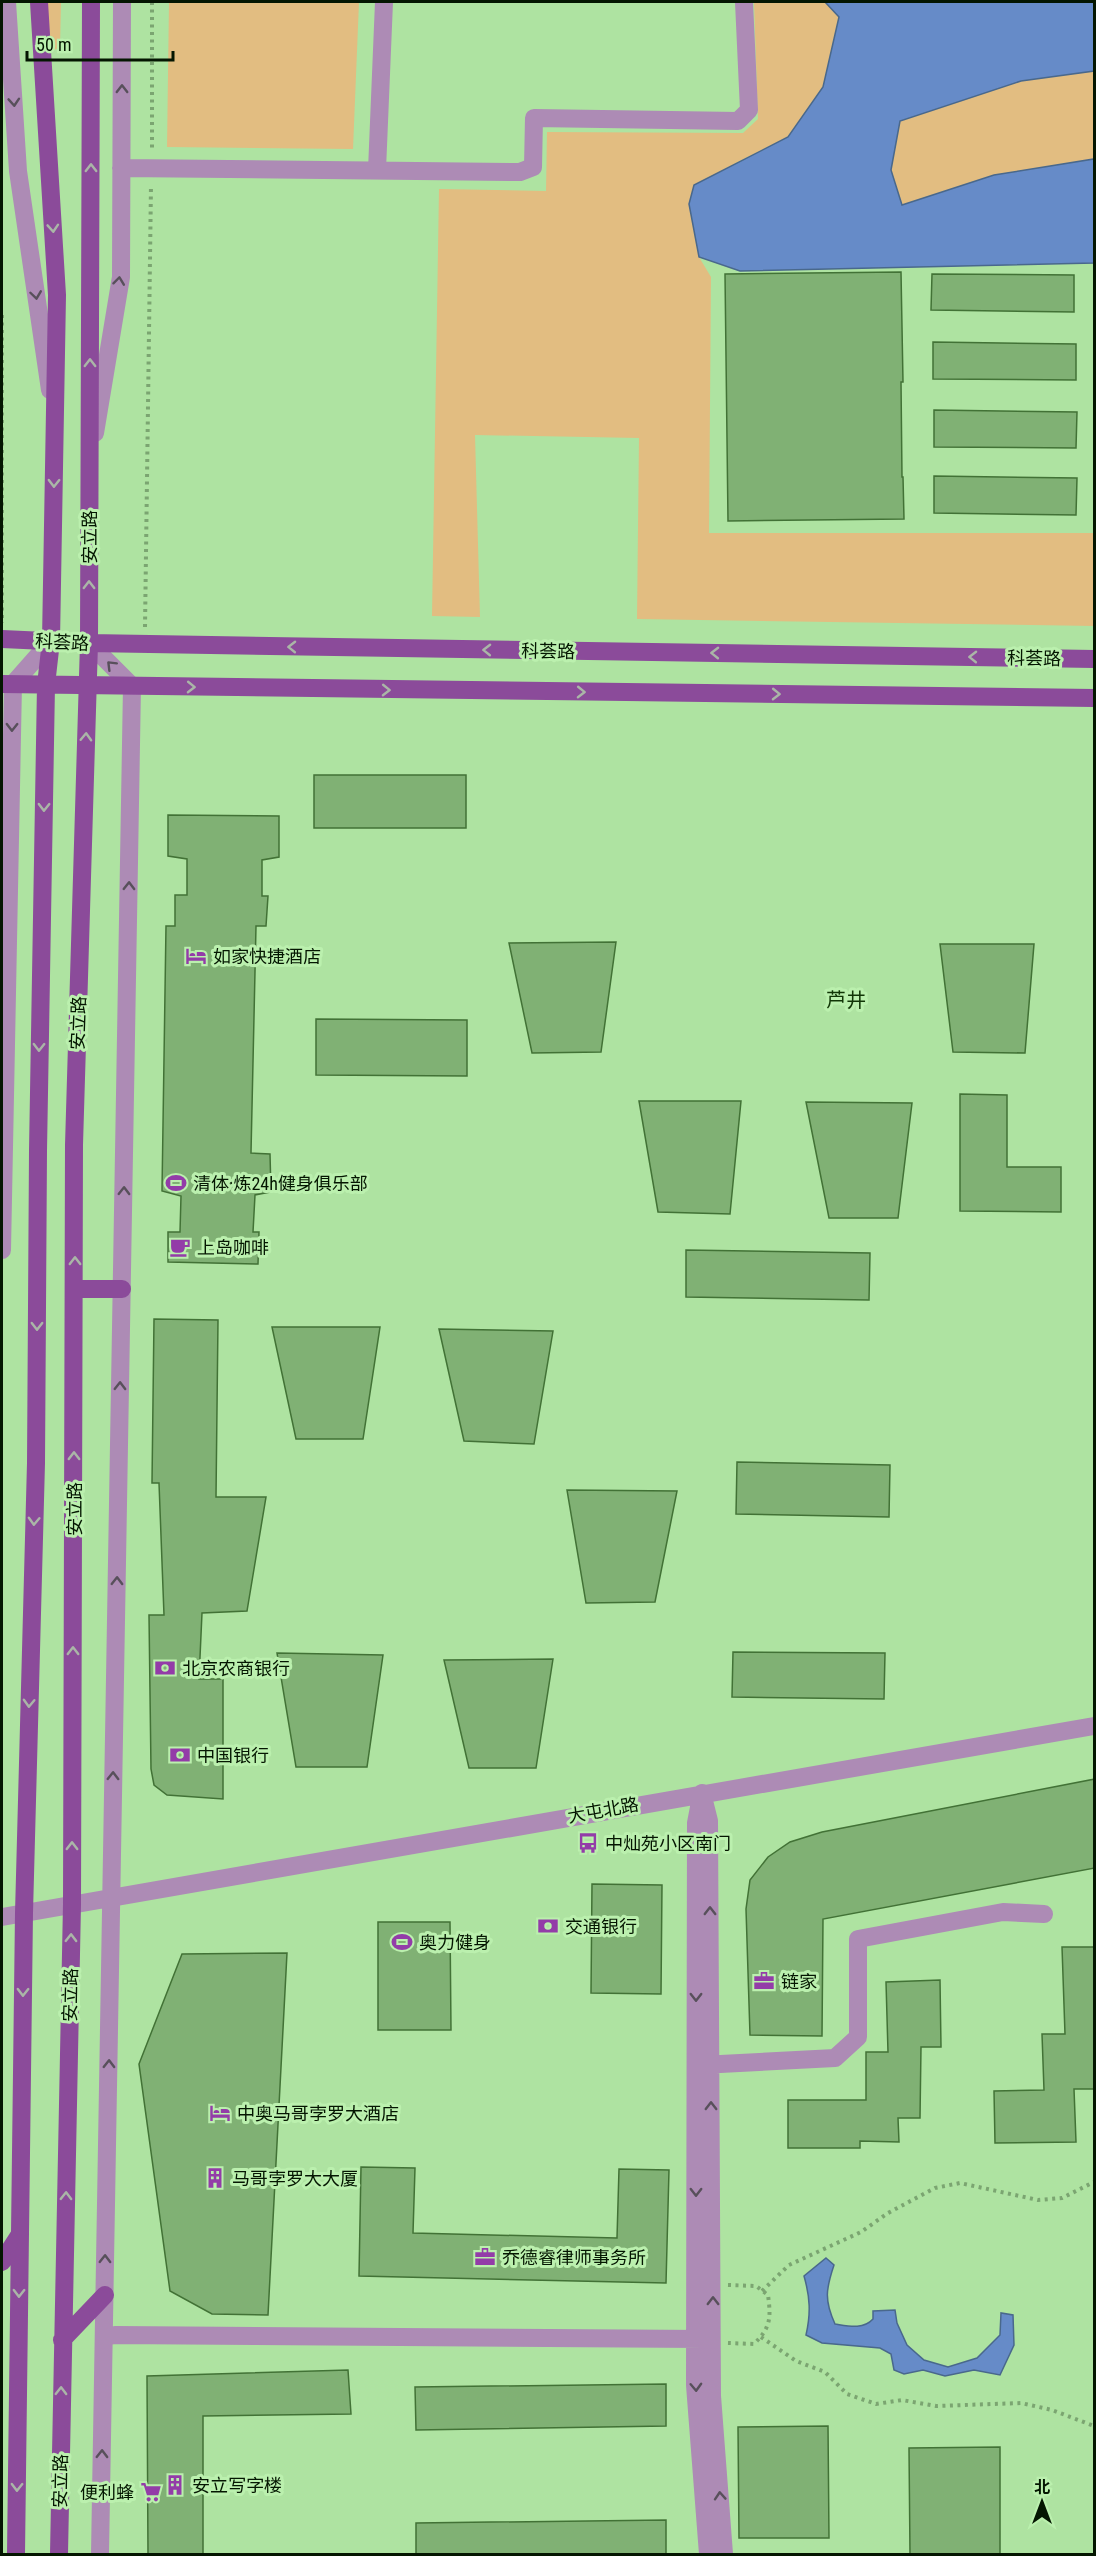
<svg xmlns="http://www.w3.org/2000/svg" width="1096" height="2556" viewBox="0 0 1096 2556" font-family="'Roboto Condensed','Noto Sans SC',sans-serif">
	<rect width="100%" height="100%" fill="#aee3a1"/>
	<path fill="#e2bd81" d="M36,2H61L60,48L50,51Z
		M169,2H359L353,149L167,147Z
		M754,2H825L839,17L823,87L788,137L734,164L699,257L711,277L709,533H1094V626L637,619L639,438L475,435L480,617L432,616L439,189L546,191L547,132L743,133L758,119Z
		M1094,71V159L994,175L902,205L891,170L900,121L1021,81Z"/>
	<path fill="#668bc8" stroke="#49688c" stroke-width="1.5" d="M825,2H1094V71L1021,81L900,121L891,170L902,205L994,175L1094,159V263L740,271L699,257L689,204L694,185L788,137L823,87L839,17Z
		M826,2258L834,2265C826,2289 824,2300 835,2324C848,2326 863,2330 873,2319V2311L895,2310L897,2323L907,2345L924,2360L948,2367L977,2358L1000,2335L1001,2313L1013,2315L1014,2345L1000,2375L974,2370L945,2376L923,2370L904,2374L894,2370L891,2354L880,2348L822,2343L806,2335C811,2313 810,2297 804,2276Z"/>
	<path fill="#80b174" stroke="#427236" stroke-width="1.5" d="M901,272L903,382H901L902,477H903L904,519L728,521L725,274Z
		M932,274L1074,275V312L931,310Z
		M933,342L1076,344V380L933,379Z
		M934,410L1077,412L1076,448L934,447Z
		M934,476L1077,478L1076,515L934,513Z
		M314,775H466V828H314Z
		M168,815L279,816V857L262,860V896H268L266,926H256L251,1153L270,1154L271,1192L255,1195L253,1232H259L258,1264L168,1262V1232H180L181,1196L162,1191L166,926H175V895H187V859L168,856Z
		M616,942L601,1052L532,1053L509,943Z
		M940,944H1034L1025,1053L953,1052Z
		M316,1019L467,1020V1076L316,1075Z
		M960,1094L1007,1095V1167H1061V1212L960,1211Z
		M639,1101H741L730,1214L658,1212Z
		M806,1102L912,1103L898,1218H829Z
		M686,1250L870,1253L869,1300L686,1297Z
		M154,1319L218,1320L216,1497H266L247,1611L202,1613L199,1679H223V1799L167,1795L154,1785L151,1769L149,1615H164L159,1483H152Z
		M272,1327H380L363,1439H296Z
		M439,1329L553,1331L534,1444L464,1441Z
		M737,1462L890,1465L889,1517L736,1514Z
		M567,1490L677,1491L655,1602L586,1603Z
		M733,1652L885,1653L884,1699L732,1697Z
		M277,1653L383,1655L367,1767H296Z
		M553,1659L536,1768H469L444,1660Z
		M1095,1779V1868L823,1919L822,2036L750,2035L746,1909L750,1880L768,1857L790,1842L822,1832Z
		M592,1884L662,1885L661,1994L591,1993Z
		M378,1922H450L451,2030H378Z
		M1062,1947H1095V2089H1074L1076,2142L995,2143L994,2091L1044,2090L1042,2034H1065Z
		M287,1953L268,2315L212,2314L170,2291L139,2064L182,1954Z
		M940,1980L941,2047H921L920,2118H898L899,2142L860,2141V2148H788V2100H866V2052H888L886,1982Z
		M361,2167L415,2168L413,2233L617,2238L619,2169L669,2170L666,2283L359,2276Z
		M348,2370L351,2414L203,2416V2554H148L147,2376Z
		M666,2384V2426L416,2430L415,2387Z
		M828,2426L829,2538H739L738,2427Z
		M1000,2447V2554H910L909,2448Z
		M666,2520V2554H416V2523Z"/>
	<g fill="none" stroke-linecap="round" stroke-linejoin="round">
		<path stroke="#7ba571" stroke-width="4" stroke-dasharray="3 4.5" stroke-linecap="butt" d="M152,2V150
			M2,315V623
			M145,627L151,185
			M728,2285L756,2286L768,2295C771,2318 771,2327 754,2344L728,2343
			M762,2291L789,2265L861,2232L888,2213L935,2188L960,2183L1038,2200L1062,2198L1094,2182
			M761,2337L796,2361L825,2372L847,2394L876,2404L902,2400L936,2406L1021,2403L1052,2410L1094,2426"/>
		<path stroke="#ad8bb5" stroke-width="18" d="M7,2L18,171L50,390
			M121,168L520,172L533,167L534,118L738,121L749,110L744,2
			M377,170L384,2
			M95,433L121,277L122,2
			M89,643L132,686L100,2554
			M2,1250L13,684L51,641
			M702,1793L709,1821L712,2396L724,2554
			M701,1797L696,1823L695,2385L708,2554
			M2,1917L1094,1726
			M701,2065L835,2058L858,2037V1939L1003,1912L1044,1914
			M104,2337L115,2335L705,2339"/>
		<path stroke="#8b4b9a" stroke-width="18" d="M2,639L89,643L1094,659
			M2,684L1094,698
			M75,1289H122
			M2,2262L20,2234
			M62,2340L105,2295
			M16,2554L24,1913L36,1463L38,1151L46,685L51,641L57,295L39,2
			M59,2554L72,1904L74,1145L89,643L91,2"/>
	</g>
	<defs><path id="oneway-chevron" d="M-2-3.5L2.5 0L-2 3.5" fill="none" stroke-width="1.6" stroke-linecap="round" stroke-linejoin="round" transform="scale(1.5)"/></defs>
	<g stroke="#58505b">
		<use href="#oneway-chevron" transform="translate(122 89) rotate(-90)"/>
		<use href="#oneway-chevron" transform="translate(14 102) rotate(86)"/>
		<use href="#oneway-chevron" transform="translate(119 281) rotate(-83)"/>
		<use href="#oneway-chevron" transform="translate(36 295) rotate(82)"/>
		<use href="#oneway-chevron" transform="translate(111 665) rotate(-135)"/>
		<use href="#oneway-chevron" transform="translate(12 727) rotate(91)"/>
		<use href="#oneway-chevron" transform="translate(129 886) rotate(-89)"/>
		<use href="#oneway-chevron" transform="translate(124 1191) rotate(-89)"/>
		<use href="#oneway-chevron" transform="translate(120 1386) rotate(-89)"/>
		<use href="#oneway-chevron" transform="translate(117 1581) rotate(-89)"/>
		<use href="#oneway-chevron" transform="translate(113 1776) rotate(-89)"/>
		<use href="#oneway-chevron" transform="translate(710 1911) rotate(-90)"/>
		<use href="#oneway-chevron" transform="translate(696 1997) rotate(90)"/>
		<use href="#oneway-chevron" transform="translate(109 2064) rotate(-89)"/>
		<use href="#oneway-chevron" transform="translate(711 2106) rotate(-90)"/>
		<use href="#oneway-chevron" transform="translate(696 2192) rotate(90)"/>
		<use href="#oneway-chevron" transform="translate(105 2259) rotate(-89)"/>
		<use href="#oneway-chevron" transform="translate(713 2301) rotate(-90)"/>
		<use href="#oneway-chevron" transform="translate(696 2387) rotate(88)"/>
		<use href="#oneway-chevron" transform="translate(102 2454) rotate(-89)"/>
		<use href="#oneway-chevron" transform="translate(720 2496) rotate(-94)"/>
	</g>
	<g stroke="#aab6a7">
		<use href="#oneway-chevron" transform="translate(91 168) rotate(-90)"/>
		<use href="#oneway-chevron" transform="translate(53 228) rotate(86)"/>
		<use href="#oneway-chevron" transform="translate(90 363) rotate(-90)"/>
		<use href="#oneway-chevron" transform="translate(54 483) rotate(91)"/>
		<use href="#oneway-chevron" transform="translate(89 585) rotate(-90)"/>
		<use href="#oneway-chevron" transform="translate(292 647) rotate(-179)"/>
		<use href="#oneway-chevron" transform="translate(487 650) rotate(-179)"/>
		<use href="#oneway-chevron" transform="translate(715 653) rotate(-179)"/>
		<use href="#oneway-chevron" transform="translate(973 657) rotate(-179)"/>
		<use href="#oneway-chevron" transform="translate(191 687) rotate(1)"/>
		<use href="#oneway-chevron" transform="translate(386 690) rotate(1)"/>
		<use href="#oneway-chevron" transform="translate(581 692) rotate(1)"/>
		<use href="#oneway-chevron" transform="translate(776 694) rotate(1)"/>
		<use href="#oneway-chevron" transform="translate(86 737) rotate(-88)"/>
		<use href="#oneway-chevron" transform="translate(44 807) rotate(91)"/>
		<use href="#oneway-chevron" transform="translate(39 1047) rotate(91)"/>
		<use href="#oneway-chevron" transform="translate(75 1261) rotate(-90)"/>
		<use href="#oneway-chevron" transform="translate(37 1326) rotate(90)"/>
		<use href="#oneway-chevron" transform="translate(74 1456) rotate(-90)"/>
		<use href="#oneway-chevron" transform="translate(34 1521) rotate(92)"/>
		<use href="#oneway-chevron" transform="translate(73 1651) rotate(-90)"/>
		<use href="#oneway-chevron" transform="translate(29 1703) rotate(92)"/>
		<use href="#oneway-chevron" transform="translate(72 1846) rotate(-90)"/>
		<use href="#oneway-chevron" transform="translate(71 1938) rotate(-89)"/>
		<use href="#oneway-chevron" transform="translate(23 1992) rotate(91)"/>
		<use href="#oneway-chevron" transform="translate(66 2196) rotate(-89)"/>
		<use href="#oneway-chevron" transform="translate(19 2293) rotate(91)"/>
		<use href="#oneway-chevron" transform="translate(61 2391) rotate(-89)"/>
		<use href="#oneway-chevron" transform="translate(17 2487) rotate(91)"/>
	</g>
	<defs>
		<g id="hotel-bare" transform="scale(1.62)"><path d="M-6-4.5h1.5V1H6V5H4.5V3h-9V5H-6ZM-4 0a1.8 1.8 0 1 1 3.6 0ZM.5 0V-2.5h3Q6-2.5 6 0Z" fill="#933ca8" stroke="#bbf0ae" stroke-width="2.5" paint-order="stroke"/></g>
		<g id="stadium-bare" transform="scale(1.62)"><path d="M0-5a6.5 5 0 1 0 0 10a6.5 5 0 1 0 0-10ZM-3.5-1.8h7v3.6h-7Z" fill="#933ca8" stroke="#bbf0ae" stroke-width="2.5" paint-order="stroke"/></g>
		<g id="cafe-bare" transform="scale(1.62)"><path d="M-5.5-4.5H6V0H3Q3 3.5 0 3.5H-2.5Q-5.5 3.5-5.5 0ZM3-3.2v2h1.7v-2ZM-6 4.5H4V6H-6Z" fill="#933ca8" stroke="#bbf0ae" stroke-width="2.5" paint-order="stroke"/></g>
		<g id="bank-bare" transform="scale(1.62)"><path d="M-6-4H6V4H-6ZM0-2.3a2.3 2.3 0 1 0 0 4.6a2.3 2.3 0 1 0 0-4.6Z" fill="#933ca8" stroke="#bbf0ae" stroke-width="2.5" paint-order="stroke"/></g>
		<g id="bus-bare" transform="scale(1.62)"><path d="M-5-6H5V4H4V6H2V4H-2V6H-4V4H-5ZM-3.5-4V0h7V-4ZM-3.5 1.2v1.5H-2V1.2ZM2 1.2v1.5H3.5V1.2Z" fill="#933ca8" stroke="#bbf0ae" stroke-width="2.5" paint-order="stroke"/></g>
		<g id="office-bare" transform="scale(1.62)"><path d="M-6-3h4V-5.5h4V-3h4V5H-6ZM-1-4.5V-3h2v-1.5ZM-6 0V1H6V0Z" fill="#933ca8" stroke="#bbf0ae" stroke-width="2.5" paint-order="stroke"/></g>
		<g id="building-bare" transform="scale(1.62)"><path d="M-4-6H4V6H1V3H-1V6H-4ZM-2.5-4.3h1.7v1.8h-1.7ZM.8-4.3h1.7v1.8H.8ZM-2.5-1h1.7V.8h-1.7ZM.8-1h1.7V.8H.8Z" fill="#933ca8" stroke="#bbf0ae" stroke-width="2.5" paint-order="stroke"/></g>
		<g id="supermarket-bare" transform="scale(1.62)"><path d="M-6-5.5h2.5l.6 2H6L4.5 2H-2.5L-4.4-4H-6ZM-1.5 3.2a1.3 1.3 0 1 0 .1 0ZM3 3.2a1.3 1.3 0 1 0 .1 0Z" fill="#933ca8" stroke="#bbf0ae" stroke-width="2.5" paint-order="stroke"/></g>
	</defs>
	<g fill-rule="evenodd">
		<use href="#hotel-bare" x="196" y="956"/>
		<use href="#stadium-bare" x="176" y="1183"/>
		<use href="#cafe-bare" x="180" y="1247"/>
		<use href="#bank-bare" x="165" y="1668"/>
		<use href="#bank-bare" x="180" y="1755"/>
		<use href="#bus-bare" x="588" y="1843"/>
		<use href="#bank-bare" x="548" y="1926"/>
		<use href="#stadium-bare" x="402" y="1942"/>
		<use href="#office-bare" x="764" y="1981"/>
		<use href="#hotel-bare" x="220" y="2113"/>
		<use href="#building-bare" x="215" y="2178"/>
		<use href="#office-bare" x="485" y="2257"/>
		<use href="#building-bare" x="175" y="2485"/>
		<use href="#supermarket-bare" x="151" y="2492"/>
	</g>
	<g text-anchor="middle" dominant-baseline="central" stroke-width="6" stroke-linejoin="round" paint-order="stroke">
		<g font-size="18" fill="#041601" stroke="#bbf0ae">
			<text transform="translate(89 537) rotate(-90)">安立路</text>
			<text transform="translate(62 642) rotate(3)">科荟路</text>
			<text transform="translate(548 651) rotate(1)">科荟路</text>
			<text transform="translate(1034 658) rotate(1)">科荟路</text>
			<text transform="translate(78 1023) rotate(-88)">安立路</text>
			<text transform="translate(74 1509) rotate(-90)">安立路</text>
			<text transform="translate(603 1810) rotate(-10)">大屯北路</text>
			<text transform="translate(70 1995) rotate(-89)">安立路</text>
			<text transform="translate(60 2481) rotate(-89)">安立路</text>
		</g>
		<g font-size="18" fill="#041601" stroke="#bbf0ae" text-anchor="start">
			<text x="213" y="956">如家快捷酒店</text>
			<text x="193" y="1183">清体·炼24h健身俱乐部</text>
			<text x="197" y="1247">上岛咖啡</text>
			<text x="182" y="1668">北京农商银行</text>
			<text x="197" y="1755">中国银行</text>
			<text x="605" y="1843">中灿苑小区南门</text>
			<text x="565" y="1926">交通银行</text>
			<text x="419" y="1942">奥力健身</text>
			<text x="781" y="1981">链家</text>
			<text x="237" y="2113">中奥马哥孛罗大酒店</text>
			<text x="232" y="2178">马哥孛罗大大厦</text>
			<text x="502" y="2257">乔德睿律师事务所</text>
			<text x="192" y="2485">安立写字楼</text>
			<text x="134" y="2492" text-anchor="end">便利蜂</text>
		</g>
		<g font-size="20" fill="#113506" stroke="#bbf0ae">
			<text x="846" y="1000">芦井</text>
		</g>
	</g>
	<rect width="1096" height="2556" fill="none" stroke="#041601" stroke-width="6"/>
	<g transform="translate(1042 2502)" stroke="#bbf0ae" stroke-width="4.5" paint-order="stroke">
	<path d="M0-4.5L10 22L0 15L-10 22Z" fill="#041601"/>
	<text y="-9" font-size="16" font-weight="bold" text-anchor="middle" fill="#041601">北</text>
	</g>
	<path d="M27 51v9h146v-9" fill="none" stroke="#041601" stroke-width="3"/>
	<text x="36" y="51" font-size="18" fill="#041601" stroke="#bbf0ae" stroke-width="4.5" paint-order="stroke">50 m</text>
</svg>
